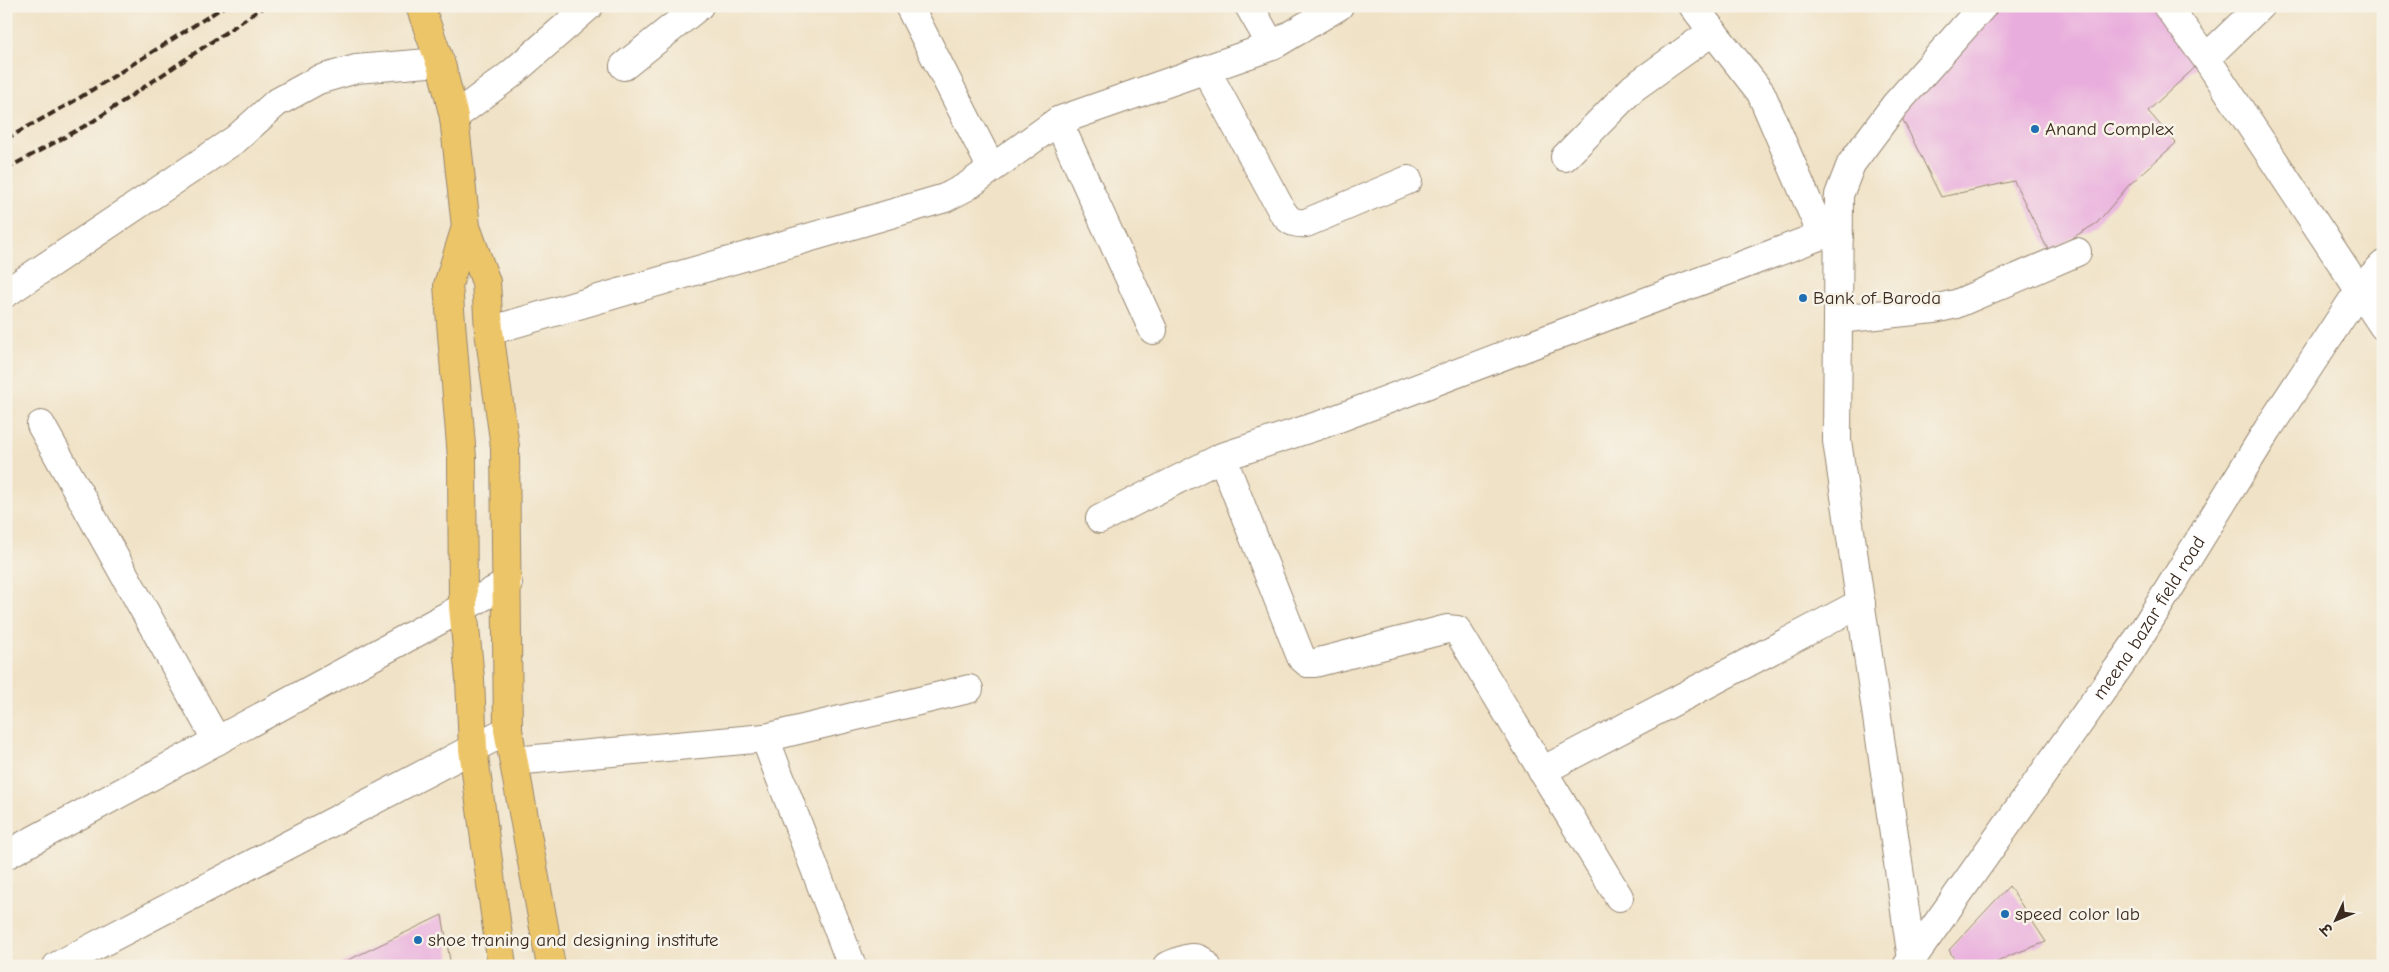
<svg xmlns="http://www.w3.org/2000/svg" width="2389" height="972" viewBox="0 0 2389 972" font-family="'Comic Neue','Playpen Sans Deva',sans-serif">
	<rect width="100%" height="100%" fill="#f7f3e8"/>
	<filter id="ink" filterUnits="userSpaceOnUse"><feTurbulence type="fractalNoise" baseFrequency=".02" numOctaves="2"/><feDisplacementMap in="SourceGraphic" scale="10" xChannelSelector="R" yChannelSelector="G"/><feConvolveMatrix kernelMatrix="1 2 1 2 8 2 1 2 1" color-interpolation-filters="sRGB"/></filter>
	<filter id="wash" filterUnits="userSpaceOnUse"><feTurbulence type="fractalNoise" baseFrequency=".0096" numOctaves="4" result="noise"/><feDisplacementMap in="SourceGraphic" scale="20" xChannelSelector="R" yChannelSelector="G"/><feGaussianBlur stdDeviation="1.12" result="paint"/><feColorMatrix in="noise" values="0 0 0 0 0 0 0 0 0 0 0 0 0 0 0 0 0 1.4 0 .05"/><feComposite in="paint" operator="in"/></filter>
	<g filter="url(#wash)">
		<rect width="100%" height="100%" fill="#f0e2c6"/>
		<g id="blocks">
			<path fill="#e9addd" d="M1998,6H2158L2202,61L2148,111L2176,143L2129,185L2097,223L2049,252L2014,181L1941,197L1900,114Z
				M2009,886L2046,942L2011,955L1990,966H1958L1949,950Z
				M442,915L451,966H336Z"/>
		</g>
	</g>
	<g filter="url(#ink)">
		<use href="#blocks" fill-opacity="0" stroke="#968672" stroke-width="1"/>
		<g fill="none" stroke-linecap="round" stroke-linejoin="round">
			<g stroke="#968672" stroke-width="30">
				<g id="minor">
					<path d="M909,6L991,167"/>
					<path d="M1249,6L1272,46"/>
					<path d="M1693,6L1761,93L1822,235"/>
					<path d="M2167,6L2206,58L2383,326"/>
					<path d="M2206,58L2260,6"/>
					<path d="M624,66L699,6"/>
					<path d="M1206,70L1282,211C1289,221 1293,224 1306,223L1408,180"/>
					<path d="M454,117L510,75L589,6"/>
					<path d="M1058,121L1153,330"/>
					<path d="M1565,157L1633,88L1713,31"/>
					<path d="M6,293L236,139L276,103L318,80L356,69L440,62"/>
					<path d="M1838,319L1934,309L1956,304L2077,252"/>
					<path d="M489,331L945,198L966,187L1058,121L1272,46L1339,6"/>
					<path d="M41,425L217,741"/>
					<path d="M1222,457L1301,657L1308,663H1315L1447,629L1457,630L1619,897"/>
					<path d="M1100,519L1222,457L1323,424L1822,235L1839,237"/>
					<path d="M765,738L852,966"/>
					<path d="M514,761L765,738L969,689"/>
					<path d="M1542,771L1861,603"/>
					<path d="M6,855L508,583"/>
					<path d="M57,966L508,730"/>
					<path d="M1167,966C1181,961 1196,951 1207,966"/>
					<path id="s1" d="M1907,966L2133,647L2268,429L2360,289L2383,265"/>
					<path d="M1913,966L1837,441L1839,195L1851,164L1895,105L1983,6"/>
				</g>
			</g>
			<g stroke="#968672" stroke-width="30">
				<path id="major" d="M420,6L442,68L454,117L466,227L486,282L489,331L505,447L508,730L551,966
					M466,227L448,285L462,458L463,607L470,679L473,749L502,966"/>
			</g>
			<use href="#minor" stroke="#fff" stroke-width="28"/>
			<use href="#major" stroke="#edc569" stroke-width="28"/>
			<path stroke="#3b2a1e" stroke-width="4" stroke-dasharray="8 4" stroke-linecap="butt" d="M6,139L76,100L225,6
				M6,169L92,122L265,6"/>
		</g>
	</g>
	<g fill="#1f6fb2" stroke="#f7f3e8" stroke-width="2">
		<circle cx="2035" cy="129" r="5"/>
		<circle cx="1803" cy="298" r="5"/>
		<circle cx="2005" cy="914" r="5"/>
		<circle cx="418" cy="940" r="5"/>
	</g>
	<g text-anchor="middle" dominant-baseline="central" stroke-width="5" stroke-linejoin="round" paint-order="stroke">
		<g font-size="19" fill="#3b2a1e" stroke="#f7f3e8" text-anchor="start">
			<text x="2045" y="129">Anand Complex</text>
			<text x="1813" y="298">Bank of Baroda</text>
			<text x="2015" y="914">speed color lab</text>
			<text x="428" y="940">shoe traning and designing institute</text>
		</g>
		<g font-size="19" fill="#3b2a1e" stroke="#f7f3e8">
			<text stroke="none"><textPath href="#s1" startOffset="424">meena bazar field road</textPath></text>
		</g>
	</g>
	<rect width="2389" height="972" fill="none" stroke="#f7f3e8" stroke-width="25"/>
	<g transform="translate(2336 920) rotate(226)" stroke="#f7f3e8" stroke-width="4" paint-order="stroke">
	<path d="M0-4L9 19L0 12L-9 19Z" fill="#3b2a1e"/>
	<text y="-8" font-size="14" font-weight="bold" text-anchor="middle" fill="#3b2a1e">उ</text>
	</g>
</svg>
